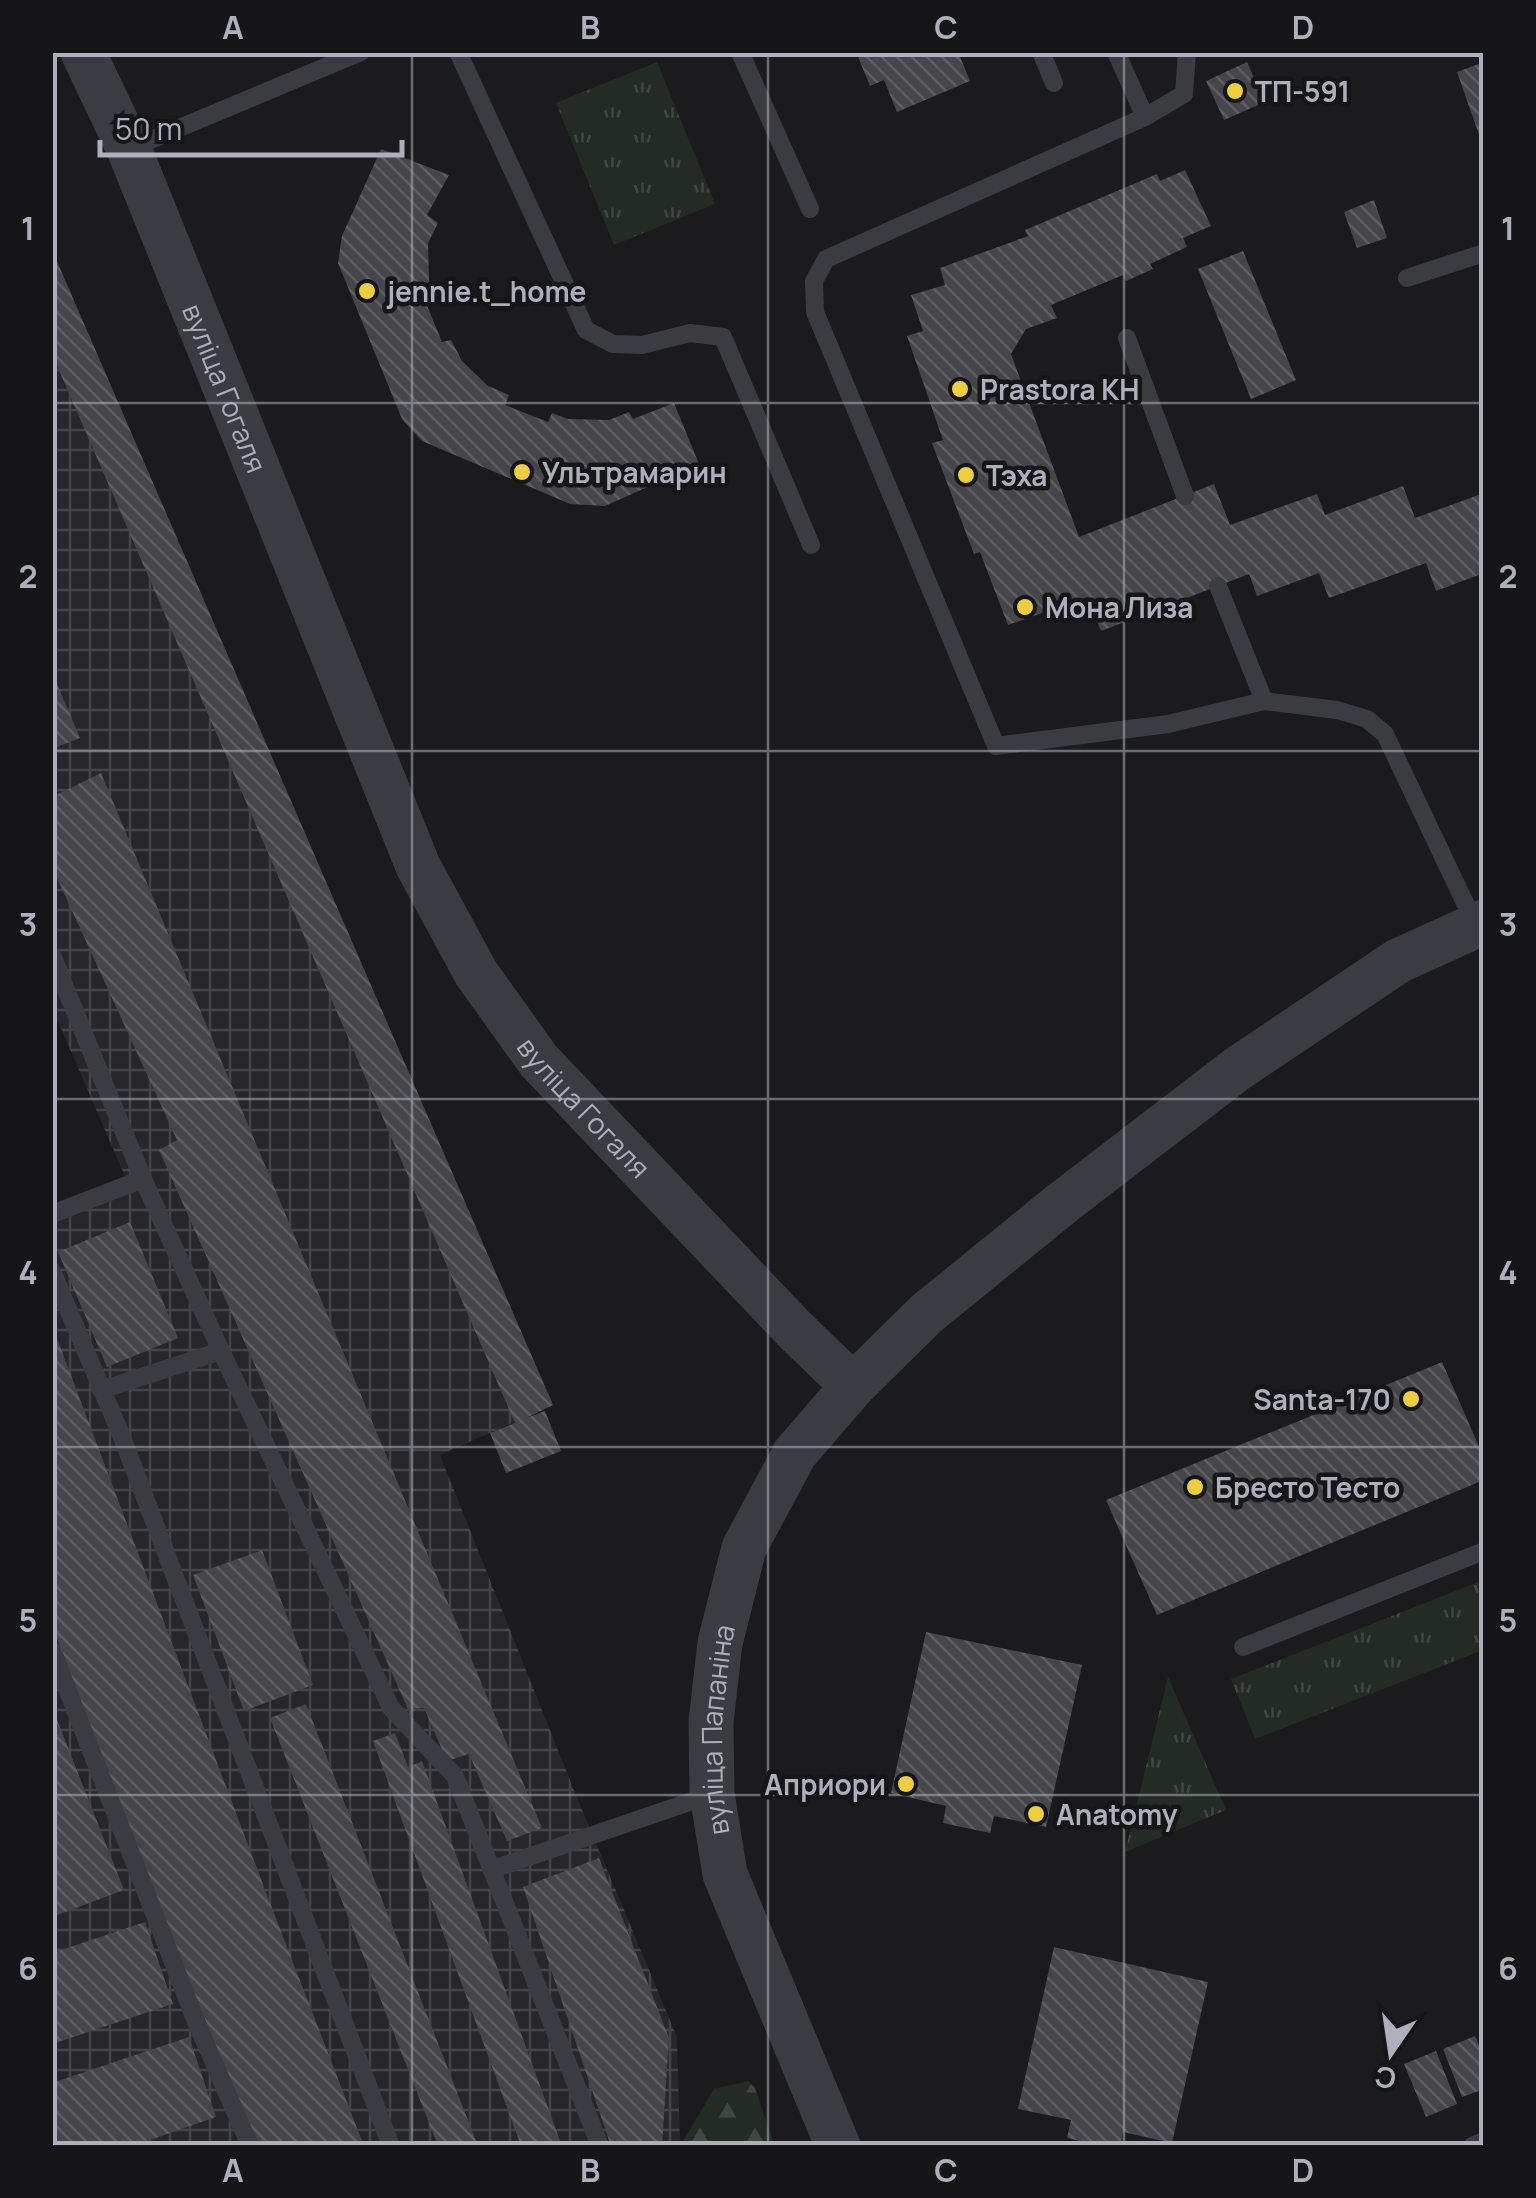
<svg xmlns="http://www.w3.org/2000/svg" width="1536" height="2198" viewBox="0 0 1536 2198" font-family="Manrope,sans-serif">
	<defs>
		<pattern id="industrial-grid" width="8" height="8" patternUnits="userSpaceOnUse" patternTransform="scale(2.5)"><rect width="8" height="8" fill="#27262a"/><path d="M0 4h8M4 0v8" fill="none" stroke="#444347"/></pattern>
		<pattern id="forest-firs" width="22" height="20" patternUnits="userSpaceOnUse" patternTransform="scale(2.5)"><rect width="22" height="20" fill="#222b24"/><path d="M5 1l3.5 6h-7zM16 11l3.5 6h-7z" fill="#3f4742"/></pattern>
		<pattern id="park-tufts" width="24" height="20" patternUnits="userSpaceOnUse" patternTransform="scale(2.5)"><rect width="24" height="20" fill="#222b24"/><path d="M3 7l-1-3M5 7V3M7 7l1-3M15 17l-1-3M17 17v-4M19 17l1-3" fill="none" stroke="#3f4742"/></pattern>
		<pattern id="building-back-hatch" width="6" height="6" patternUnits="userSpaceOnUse" patternTransform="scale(2.5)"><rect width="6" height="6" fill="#45454a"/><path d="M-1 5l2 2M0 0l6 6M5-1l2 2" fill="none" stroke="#5d5d62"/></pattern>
	</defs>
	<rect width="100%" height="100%" fill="#1b1a1d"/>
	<path fill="url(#industrial-grid)" d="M52,250L553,1405L440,1455L578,1800L677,2037L680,2145H53V1215L130,1188L53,1010Z"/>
	<path fill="url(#forest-firs)" d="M748,2081L755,2088L774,2145H681L714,2089Z"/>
	<path fill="url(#park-tufts)" d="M657,62L715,204L614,245L556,103Z
		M1481,1581L1483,1650L1255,1739L1231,1679Z
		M1168,1677L1226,1810L1125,1852Z"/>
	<path fill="url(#building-back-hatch)" d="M856,52H958L970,81L897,112L884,80L870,86Z
		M1247,62L1265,102L1224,120L1206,81Z
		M1484,62V146H1483L1457,72Z
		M381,149L449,175L427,215L438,223L428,243L429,282L435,299L426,303L442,342L451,340L462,361L488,386L509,395L505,405L548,422L552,413L568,419L609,420L629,412L633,419L674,403L699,464L605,506L570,504L422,441L402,419L338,263L342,236Z
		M1185,170L1211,226L1183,238L1187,247L1150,264L1153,269L1126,281L1123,275L1051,305L1057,318L1026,329L1011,354L1079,537L1214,484L1230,525L1317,494L1325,515L1403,486L1415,518L1484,493V573L1436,591L1426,563L1329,598L1319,573L1257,596L1249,574L1101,631L1087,597L1008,625L980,552L974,554L932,443L943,440L907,336L923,331L911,295L945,285L940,268L1028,236L1025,230L1157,174L1160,181Z
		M1374,200L1387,238L1357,248L1344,212Z
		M52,250L553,1405L526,1418L545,1411L561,1451L506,1473L490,1433L515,1423L52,354Z
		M1243,251L1296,380L1251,399L1198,269Z
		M52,672L80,738L52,749Z
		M101,773L542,1828L507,1841L469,1754L447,1761L424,1708L408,1709L159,1150L177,1140L52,867V797Z
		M130,1222L178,1338L107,1367L58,1252Z
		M52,1325L270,1903L364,2146H256L151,1886L52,1625Z
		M1442,1362L1484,1458V1480L1157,1615L1106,1500Z
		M262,1550L313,1685L244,1711L193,1575Z
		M926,1632L1082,1665L1046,1827L994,1816L990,1833L966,1828L943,1823L946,1806L891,1793Z
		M306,1704L478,2146H438L270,1718Z
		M52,1707L124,1890L52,1917Z
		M395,1733L408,1767L422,1761L562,2146H521L373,1741Z
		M599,1858L669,2038L662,2146H611L523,1887Z
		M145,1922L173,2004L52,2044V1953Z
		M1054,1947L1208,1982L1172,2143L1123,2132L1120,2146H1101L1067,2138L1071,2120L1018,2109Z
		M1475,2036L1484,2057V2089L1462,2097L1443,2049Z
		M189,2037L216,2117L133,2146H52V2083Z
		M1436,2051L1457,2104L1426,2117L1404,2064Z"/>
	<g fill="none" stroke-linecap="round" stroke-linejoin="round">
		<path stroke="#3b3c41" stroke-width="18" d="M458,52L586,330L613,344L642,345L690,333L723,337L811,545
			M740,52L810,209
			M1041,52L1054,83
			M1116,52L1145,117
			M1187,52L1184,94L1145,117L826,259L814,281L815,312L996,746L1168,724L1264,701L1337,710L1367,719L1385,734L1475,924
			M129,149L361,52
			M1407,278L1484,253
			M1127,338L1185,496
			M1218,586L1264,701
			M52,955L143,1179L221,1351L391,1708L455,1776L600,2146
			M52,1214L143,1179
			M52,1271L122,1437L391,2146
			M101,1390L221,1351
			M1243,1647L1484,1551
			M52,1650L197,2024L250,2146
			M493,1869L710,1795
			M1472,2146L1484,2141"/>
		<g stroke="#3b3c41" stroke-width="45">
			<path id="s1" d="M83,52L129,149L418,866L476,973L539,1061L794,1329L853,1386"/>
			<path id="s2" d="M838,2146L725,1874L712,1794L711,1722L720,1643L744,1548L795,1453L853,1386L926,1314L1065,1201L1237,1069L1398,961L1484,922"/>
		</g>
	</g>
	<path fill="none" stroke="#adb0bc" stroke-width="2.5" stroke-opacity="0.55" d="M412,52V2146M768,52V2146M1124,52V2146M52,403H1484M52,751H1484M52,1099H1484M52,1447H1484M52,1795H1484"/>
	<g fill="#edcd42" stroke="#161518" stroke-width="4">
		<circle cx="1235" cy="91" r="10"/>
		<circle cx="367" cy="291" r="10"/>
		<circle cx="960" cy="389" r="10"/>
		<circle cx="522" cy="472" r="10"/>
		<circle cx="966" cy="475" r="10"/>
		<circle cx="1025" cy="607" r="10"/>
		<circle cx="1411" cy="1399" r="10"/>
		<circle cx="1195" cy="1487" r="10"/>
		<circle cx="906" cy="1784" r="10"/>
		<circle cx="1036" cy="1814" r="10"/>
	</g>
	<g text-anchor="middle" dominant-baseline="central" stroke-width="9" stroke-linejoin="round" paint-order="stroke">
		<g font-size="28" font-weight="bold" fill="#adb0bc" stroke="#161518" text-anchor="start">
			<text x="1255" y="91">ТП-591</text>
			<text x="387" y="291">jennie.t_home</text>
			<text x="980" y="389">Prastora KH</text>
			<text x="542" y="472">Ультрамарин</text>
			<text x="986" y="475">Тэха</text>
			<text x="1045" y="607">Мона Лиза</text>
			<text x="1391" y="1399" text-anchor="end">Santa-170</text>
			<text x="1215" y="1487">Бресто Тесто</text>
			<text x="886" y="1784" text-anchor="end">Априори</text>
			<text x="1056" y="1814">Anatomy</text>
		</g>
		<g font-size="28" fill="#adb0bc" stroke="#161518">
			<text stroke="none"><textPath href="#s1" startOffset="365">вуліца Гогаля</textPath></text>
			<text stroke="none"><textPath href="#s1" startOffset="1175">вуліца Гогаля</textPath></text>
			<text stroke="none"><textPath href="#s2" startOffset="440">вуліца Папаніна</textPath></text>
		</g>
	</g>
	<rect width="1536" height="2198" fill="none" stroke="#161518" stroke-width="110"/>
	<g transform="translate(1391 2053) rotate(193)" stroke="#161518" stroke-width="8" paint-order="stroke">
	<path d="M0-8L18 38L0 25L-18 38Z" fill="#adb0bc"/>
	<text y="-15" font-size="28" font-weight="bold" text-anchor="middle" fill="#adb0bc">С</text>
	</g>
	<path d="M100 140v15h302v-15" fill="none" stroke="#adb0bc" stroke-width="5"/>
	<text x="115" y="140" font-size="30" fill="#adb0bc" stroke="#161518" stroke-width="8" paint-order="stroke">50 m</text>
	<rect x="55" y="55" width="1426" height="2088" fill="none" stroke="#adb0bc" stroke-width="4"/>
	<g font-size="32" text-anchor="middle" font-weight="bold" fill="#adb0bc">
		<text x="233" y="39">A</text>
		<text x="590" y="39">B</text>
		<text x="946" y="39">C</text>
		<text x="1303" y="39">D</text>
		<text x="28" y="240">1</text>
		<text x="1508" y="240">1</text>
		<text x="28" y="588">2</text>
		<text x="1508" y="588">2</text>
		<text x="28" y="936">3</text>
		<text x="1508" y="936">3</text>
		<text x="28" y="1284">4</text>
		<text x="1508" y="1284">4</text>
		<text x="28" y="1632">5</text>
		<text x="1508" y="1632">5</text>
		<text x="28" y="1980">6</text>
		<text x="1508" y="1980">6</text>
		<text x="233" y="2182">A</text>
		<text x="590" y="2182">B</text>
		<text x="946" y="2182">C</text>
		<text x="1303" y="2182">D</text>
	</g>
</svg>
